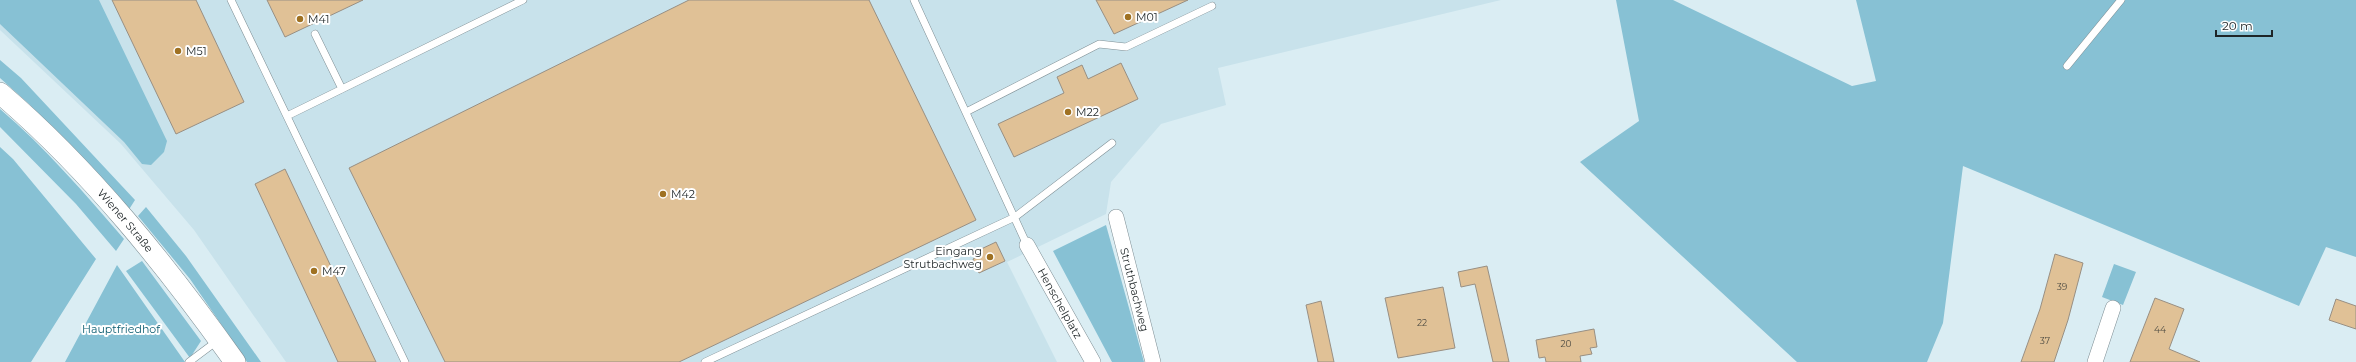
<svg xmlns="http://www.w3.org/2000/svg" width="2356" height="362" viewBox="0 0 2356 362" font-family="Montserrat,sans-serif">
	<rect width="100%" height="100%" fill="#daedf3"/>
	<path fill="#c8e2eb" d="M0,0H1501L1218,68L1226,105L1161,124L1111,182L1106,214L1007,262L1057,362H286L194,230L121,144L0,30Z"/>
	<path fill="#87c1d4" d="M0,0H99L167,141L164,152L151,165L142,164L124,142L0,24Z
		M1616,0H1673L1852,86L1876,81L1856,0H2356V257L2326,247L2299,306L1963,166L1943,323L1927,362H1797L1580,162L1639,121Z
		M0,60L21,78L135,200L128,211L29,104L0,78Z
		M0,109C45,147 85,194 124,239L116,251L76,204L0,127Z
		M0,147L13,159L96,259L31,362H0Z
		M146,207L186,256L261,362H247L190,279L138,216Z
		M1106,225L1144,362H1112L1053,251Z
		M142,261L201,341L190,358L126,271Z
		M2114,264L2136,272L2123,305L2102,297Z
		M117,265L185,362H65Z"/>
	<path fill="#e0c196" stroke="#988f83" d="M112,0H196L244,102L176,134Z
		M267,0H363L285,37Z
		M689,0H869L976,220L679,362H445L349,168Z
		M1096,0H1188L1114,34Z
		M1121,63L1138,99L1014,157L998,124L1064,93L1057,77L1082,65L1088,79Z
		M285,169L376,362H338L255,184Z
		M996,242L1005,261L979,273L973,259L981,255L979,250Z
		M2055,254L2083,263L2068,320L2054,362H2021L2040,309Z
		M1487,266L1506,348L1509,362H1493L1475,284L1461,287L1458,272Z
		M1443,287L1455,348L1398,358L1385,298Z
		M2155,298L2184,309L2169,349L2200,362H2130Z
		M2336,299L2356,306V329L2329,320Z
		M1321,301L1334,362H1318L1306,305Z
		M1594,329L1597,347L1590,348L1592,354L1580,356L1581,362H1546L1545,357L1539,358L1536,340Z"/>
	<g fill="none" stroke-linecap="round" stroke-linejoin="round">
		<g stroke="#7f8f95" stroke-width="8">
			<path id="lane" d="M231,0L405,362
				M914,0L1027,245
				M315,34L342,89
				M2067,66L2121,0
				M966,112L1099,44L1126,47L1212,6
				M287,116L523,0
				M189,362L217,341
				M705,362L1015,217L1112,143"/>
		</g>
		<g stroke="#7f8f95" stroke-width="16">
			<g id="street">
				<path id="s1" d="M1116,217L1153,362"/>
				<path id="s2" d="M1027,245L1093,362"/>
				<path d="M2095,362L2113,308"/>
			</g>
		</g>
		<g stroke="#7f8f95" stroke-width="22">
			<g id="secondary">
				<path id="s3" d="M0,93C90,170 166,265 235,362"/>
			</g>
		</g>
		<use href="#lane" stroke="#fff" stroke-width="7"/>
		<use href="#street" stroke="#fff" stroke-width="15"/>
		<use href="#secondary" stroke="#fff" stroke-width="21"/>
	</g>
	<g fill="#9f7122" stroke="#fff" stroke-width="1.5">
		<circle cx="1128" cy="17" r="4"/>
		<circle cx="300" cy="19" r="4"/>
		<circle cx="178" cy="51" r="4"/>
		<circle cx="1068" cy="112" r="4"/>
		<circle cx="663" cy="194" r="4"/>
		<circle cx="990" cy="257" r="4"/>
		<circle cx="314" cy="271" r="4"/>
	</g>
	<g text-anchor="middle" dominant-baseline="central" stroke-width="4" stroke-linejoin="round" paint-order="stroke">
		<g font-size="9" fill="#4e4c43">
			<text x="2062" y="286">39</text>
			<text x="1422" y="322">22</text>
			<text x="2160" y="329">44</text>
			<text x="2045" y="340">37</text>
			<text x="1566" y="343">20</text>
		</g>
		<g font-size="11" fill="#1e2527" stroke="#fff" text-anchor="start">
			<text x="1136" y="17">M01</text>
			<text x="308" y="19">M41</text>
			<text x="186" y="51">M51</text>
			<text x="1076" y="112">M22</text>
			<text x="671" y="194">M42</text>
			<text x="982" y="251" text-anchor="end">Eingang<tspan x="982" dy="13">Strutbachweg</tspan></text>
			<text x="322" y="271">M47</text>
		</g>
		<g font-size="11" fill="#1e2527" stroke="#fff">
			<text stroke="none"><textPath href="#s3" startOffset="179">Wiener Straße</textPath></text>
			<text stroke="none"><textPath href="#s1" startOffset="75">Struthbachweg</textPath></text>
			<text stroke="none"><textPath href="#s2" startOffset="67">Henschelplatz</textPath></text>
		</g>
		<g font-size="11" fill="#0a5c70" stroke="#fff">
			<text x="121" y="329">Hauptfriedhof</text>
		</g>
	</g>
	<path d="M2216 30v6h56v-6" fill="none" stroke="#1e2527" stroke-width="2"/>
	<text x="2222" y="30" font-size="12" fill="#1e2527" stroke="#ffffff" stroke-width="3" paint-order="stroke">20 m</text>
</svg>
